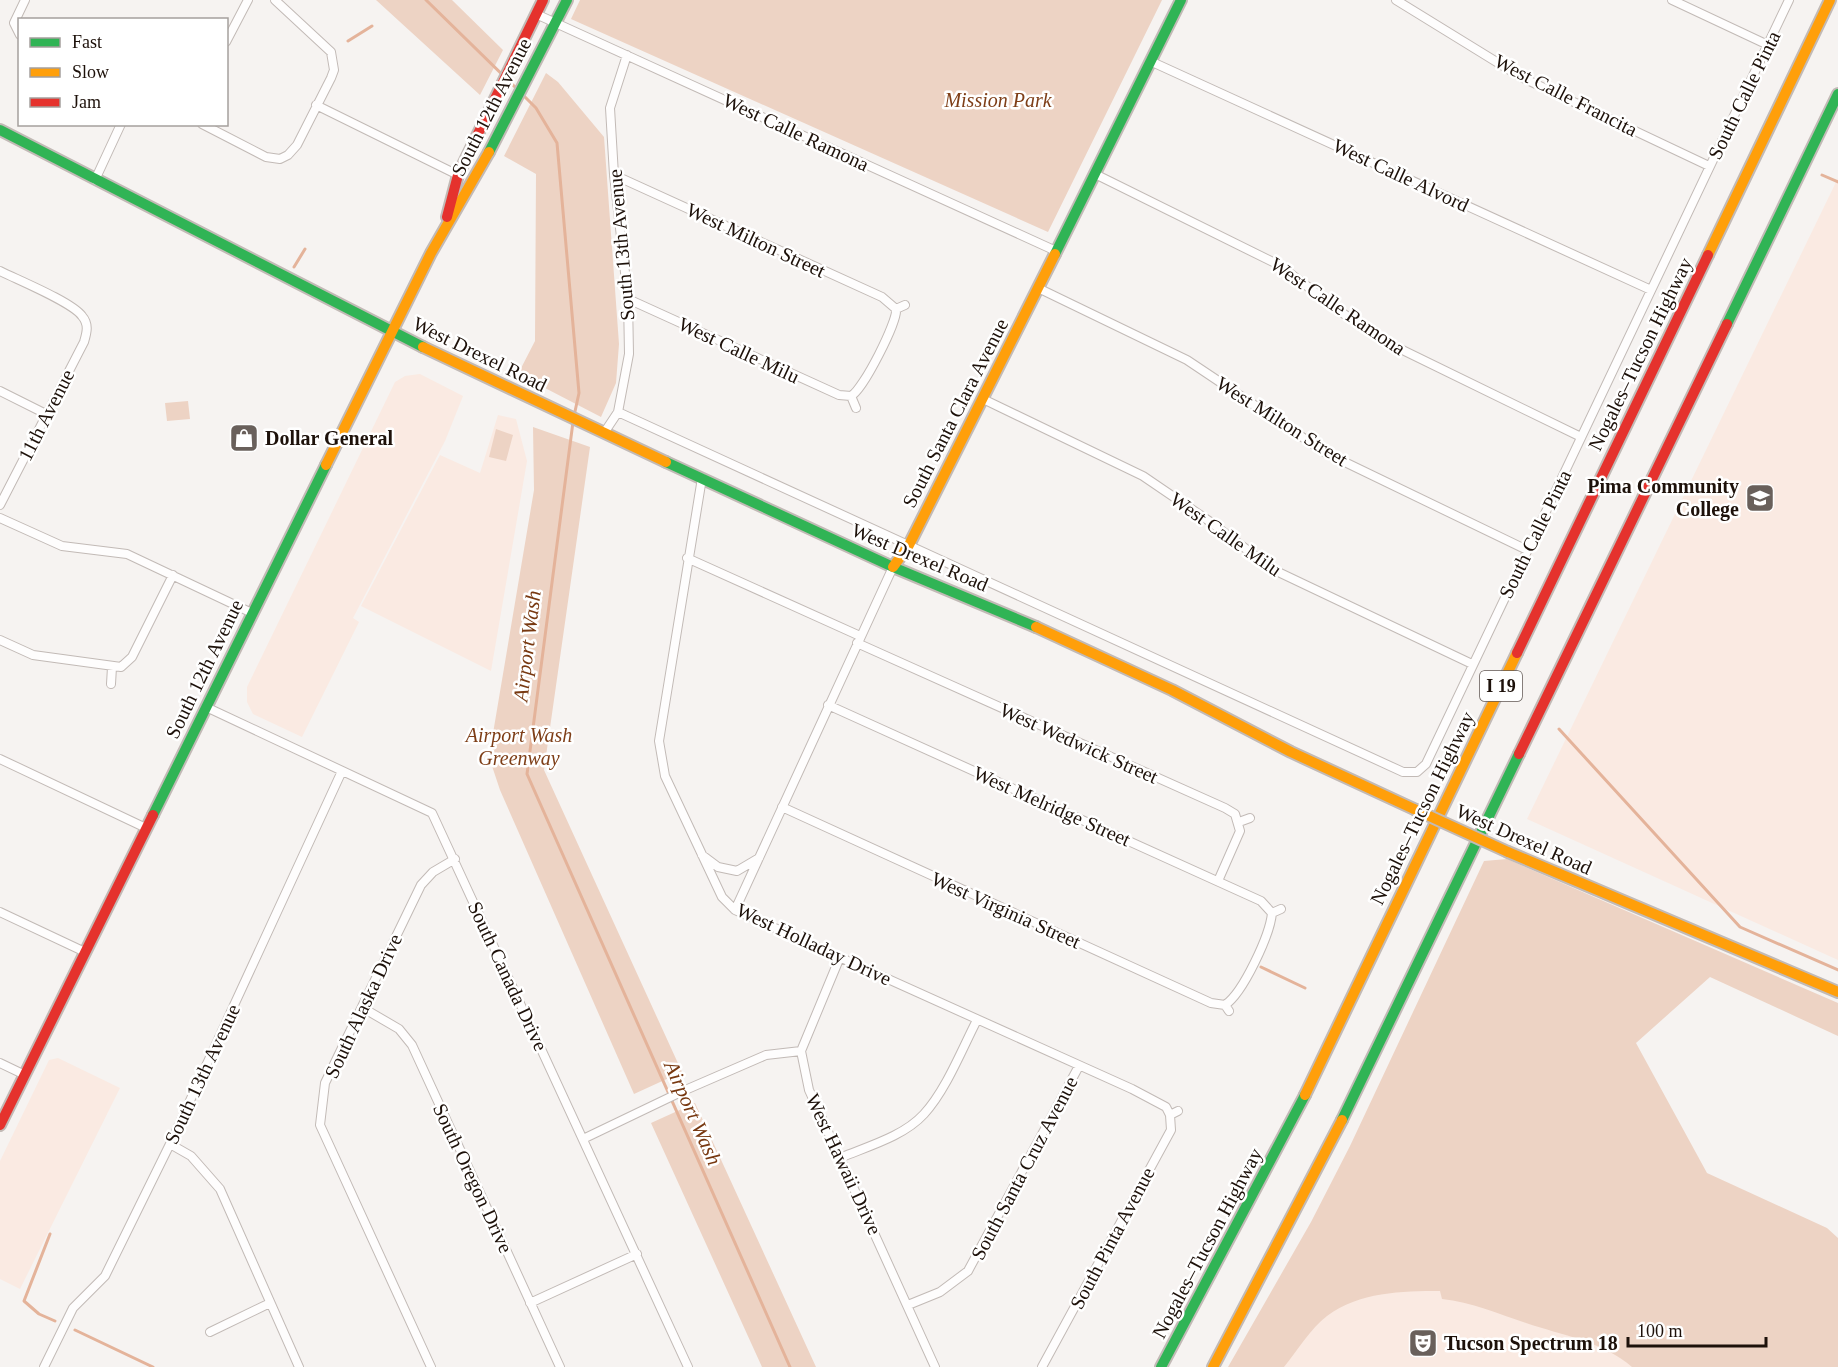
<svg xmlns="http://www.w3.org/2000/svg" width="1838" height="1367" viewBox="0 0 1838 1367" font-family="Georgia,serif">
	<rect width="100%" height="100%" fill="#f6f3f1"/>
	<path fill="#faeae2" d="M1838,178V960L1527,819Z
		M420,374L463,396L445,441L353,618L359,622L302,737L253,714L247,702V687L395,382L405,376Z
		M498,415L516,419L527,461L491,671L361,606L440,455L480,473Z
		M58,1058L120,1088L20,1289L0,1279V1161L49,1060Z
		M1378,1239L1654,1367H1256Z"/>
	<path fill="#edd3c4" d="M376,0H452L503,50L480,95Z
		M580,0H1162L1048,232L571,19Z
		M546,73L558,82L604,137L619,344L616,383L601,417L518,374L535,341L536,174L504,156Z
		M188,401L190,419L167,421L165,403Z
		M533,427L590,447L544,770L682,1072L634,1094L500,790L489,757L534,490Z
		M496,429L513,435L506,461L489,457Z
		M1507,859L1838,1003V1036L1710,977L1636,1043L1707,1173L1827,1228L1838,1238V1367H1632C1604,1342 1561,1335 1526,1323C1499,1314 1471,1302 1442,1299L1440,1291C1402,1291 1359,1292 1327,1316C1311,1328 1297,1351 1284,1367H1228L1311,1222L1350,1146L1484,861Z
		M695,1103L816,1367H762L651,1123Z"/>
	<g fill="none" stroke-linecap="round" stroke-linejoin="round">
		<path stroke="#e4b39a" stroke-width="3" d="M426,0L517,89
			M348,41L372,26
			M522,94L536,108L557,143L579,393L574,416
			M1822,175L1838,182
			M294,267L305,249
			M573,422L527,774L790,1367
			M1559,729L1740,927L1838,970
			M1261,967L1305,988
			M50,1234L24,1301L39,1314L55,1321
			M75,1330L153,1367"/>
		<g stroke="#c2bab6" stroke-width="10">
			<path id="street" d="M1396,0L1521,77L1709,166
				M1672,0L1768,45
				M536,14L1056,251
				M20,35L14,23L25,0
				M226,42L248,0
				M1150,61L1651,290
				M316,105L458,175
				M202,124L266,157L280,159L288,155L297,145L331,78L334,70L331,52L275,0
				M1095,174L1279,265L1348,317L1382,340L1581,437
				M614,175L882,297L896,309
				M95,180L121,124
				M0,271C18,280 72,302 82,316C89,324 87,332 84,342L0,505
				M1038,288L1187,360L1326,453L1527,550
				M628,299L839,395L851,396
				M896,309L905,305
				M0,391L46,414
				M851,396C863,390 898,321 896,309
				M851,396L856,408
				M983,399L1143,476L1209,521L1274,570L1472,664
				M618,412L1403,772H1417L1426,764L1789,0
				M604,433L618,412L629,354L628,299L614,175L610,108L627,55
				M702,478L659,741L665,776L722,897L735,910L1132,1089L1166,1107L1170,1115
				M0,518L62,546L127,554L252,613
				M687,558L860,636
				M0,640L33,655L121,667L132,657L173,575
				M857,643L1225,808L1235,814L1240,831L1218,881
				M111,684L112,667
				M828,705L1261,901L1272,913
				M206,707L432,813L688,1367
				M0,759L146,828
				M782,807L1211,1003L1225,1005L1229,1011
				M1239,822L1250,818
				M702,855L718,867L737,871L759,858
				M735,910L893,567
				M0,912L85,952
				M1272,913L1281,909
				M840,957L801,1051L809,1090L935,1367
				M1225,1005C1243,993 1270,935 1272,913
				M363,1008L399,1029L412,1045L560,1367
				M0,1063L25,1075
				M583,1139L683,1091L766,1055L801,1051
				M170,1144L191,1156L220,1189L299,1367
				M842,1157C869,1146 904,1136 924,1114C946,1090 962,1049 977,1020
				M530,1303L637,1254
				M908,1305L940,1292L968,1271L1079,1066
				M210,1332L270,1303
				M44,1367L73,1308L105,1276L170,1144L342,771
				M431,1367L320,1125L325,1083L421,885L433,872L455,859
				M1042,1367L1171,1130L1170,1115L1178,1111"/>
		</g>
		<g stroke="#c2bab6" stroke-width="14">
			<path id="fast" d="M0,130L423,347
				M489,152L567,0
				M1055,254L1181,0
				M1727,324L1838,94
				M666,462L893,567L1036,627
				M153,815L326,465
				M1342,1120L1519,754
				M1161,1367L1305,1095"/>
		</g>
		<g stroke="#c2bab6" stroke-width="14">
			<path id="slow" d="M1708,255L1830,0
				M423,347L666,462
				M326,465L431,253L489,152
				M893,567L909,545L1055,254
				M1036,627L1172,690L1291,752L1414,809
				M1508,852L1838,992
				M1305,1095L1517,653
				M1213,1367L1342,1120"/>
		</g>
		<g stroke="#c2bab6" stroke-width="14">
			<path id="jam" d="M447,217L458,175L543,0
				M1517,653L1708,255
				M1519,754L1727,324
				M0,1125L153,815"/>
		</g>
		<use href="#street" stroke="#fefdfd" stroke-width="8"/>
		<use href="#fast" stroke="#30b455" stroke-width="10"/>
		<use href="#slow" stroke="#ff9f0a" stroke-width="10"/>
		<use href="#jam" stroke="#e5322d" stroke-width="10"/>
		<g stroke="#c2bab6" stroke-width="14" stroke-linecap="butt">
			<path id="slow-bridge" d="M1414,809L1508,852"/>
		</g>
		<use href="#slow-bridge" stroke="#ff9f0a" stroke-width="10"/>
	</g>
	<defs>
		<g id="shop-square" transform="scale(1.5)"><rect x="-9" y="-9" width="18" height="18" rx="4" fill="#69605b" stroke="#fff"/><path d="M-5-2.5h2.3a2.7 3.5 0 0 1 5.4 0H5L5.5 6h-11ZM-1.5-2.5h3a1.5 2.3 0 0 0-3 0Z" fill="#fff"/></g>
		<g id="university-square" transform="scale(1.5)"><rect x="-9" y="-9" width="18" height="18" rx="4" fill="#69605b" stroke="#fff"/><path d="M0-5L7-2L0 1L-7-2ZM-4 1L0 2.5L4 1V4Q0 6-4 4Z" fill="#fff"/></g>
		<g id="theatre-square" transform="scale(1.5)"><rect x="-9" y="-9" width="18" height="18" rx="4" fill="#69605b" stroke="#fff"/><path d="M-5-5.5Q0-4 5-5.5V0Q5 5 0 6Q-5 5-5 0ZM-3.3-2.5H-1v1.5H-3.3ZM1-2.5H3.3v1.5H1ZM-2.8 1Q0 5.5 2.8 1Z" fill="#fff"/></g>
	</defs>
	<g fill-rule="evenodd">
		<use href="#shop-square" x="244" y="438"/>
		<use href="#university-square" x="1760" y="498"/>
		<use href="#theatre-square" x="1423" y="1343"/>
	</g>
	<g text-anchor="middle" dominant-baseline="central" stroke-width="5" stroke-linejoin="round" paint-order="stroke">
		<rect fill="#fff" stroke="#615854" stroke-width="1.5" x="1480" y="671" width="42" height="30" rx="4.5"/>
		<g font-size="18" font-weight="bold" fill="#1d110a">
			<text x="1501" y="686">I 19</text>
		</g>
		<g font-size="20" fill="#1d110a" stroke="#fff">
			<text transform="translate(1566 95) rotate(27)">West Calle Francita</text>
			<text transform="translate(1744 95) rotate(-64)">South Calle Pinta</text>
			<text transform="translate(491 107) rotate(-63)">South 12th Avenue</text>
			<text transform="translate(796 132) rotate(25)">West Calle Ramona</text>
			<text transform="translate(1401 175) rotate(25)">West Calle Alvord</text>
			<text transform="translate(756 240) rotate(25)">West Milton Street</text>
			<text transform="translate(621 245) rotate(-95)">South 13th Avenue</text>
			<text transform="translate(1338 306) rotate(34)">West Calle Ramona</text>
			<text transform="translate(739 350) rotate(25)">West Calle Milu</text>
			<text transform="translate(480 354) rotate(26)">West Drexel Road</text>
			<text transform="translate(1640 354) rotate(-64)">Nogales–Tucson Highway</text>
			<text transform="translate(955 413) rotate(-63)">South Santa Clara Avenue</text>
			<text transform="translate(46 415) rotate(-63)">11th Avenue</text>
			<text transform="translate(1282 421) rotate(32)">West Milton Street</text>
			<text transform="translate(1226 534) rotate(35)">West Calle Milu</text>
			<text transform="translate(1535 534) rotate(-64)">South Calle Pinta</text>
			<text transform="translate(920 557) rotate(23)">West Drexel Road</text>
			<text transform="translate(204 669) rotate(-64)">South 12th Avenue</text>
			<text transform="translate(1079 743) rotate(24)">West Wedwick Street</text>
			<text transform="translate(1052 806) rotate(24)">West Melridge Street</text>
			<text transform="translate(1422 808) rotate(-64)">Nogales–Tucson Highway</text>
			<text transform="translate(1524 839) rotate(24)">West Drexel Road</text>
			<text transform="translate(1006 910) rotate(24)">West Virginia Street</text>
			<text transform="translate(814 944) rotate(25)">West Holladay Drive</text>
			<text transform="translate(508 976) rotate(65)">South Canada Drive</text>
			<text transform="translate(363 1006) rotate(-65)">South Alaska Drive</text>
			<text transform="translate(202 1074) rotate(-65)">South 13th Avenue</text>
			<text transform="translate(844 1164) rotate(65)">West Hawaii Drive</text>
			<text transform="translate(1024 1168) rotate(-62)">South Santa Cruz Avenue</text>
			<text transform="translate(473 1178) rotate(65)">South Oregon Drive</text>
			<text transform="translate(1112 1238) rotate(-62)">South Pinta Avenue</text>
			<text transform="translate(1207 1243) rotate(-62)">Nogales–Tucson Highway</text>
		</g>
		<g font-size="20" font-style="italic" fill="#7e3e17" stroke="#fff">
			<text x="998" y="100">Mission Park</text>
			<text x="519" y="735">Airport Wash<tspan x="519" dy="23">Greenway</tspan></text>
		</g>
		<g font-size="20" font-weight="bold" fill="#1d110a" stroke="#fff" text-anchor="start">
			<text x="265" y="438">Dollar General</text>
			<text x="1739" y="486" text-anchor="end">Pima Community<tspan x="1739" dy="23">College</tspan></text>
			<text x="1444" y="1343">Tucson Spectrum 18</text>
		</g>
		<g font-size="21" font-style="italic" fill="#783911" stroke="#fff">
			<text transform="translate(527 646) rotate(-83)">Airport Wash</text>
			<text transform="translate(693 1113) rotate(66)">Airport Wash</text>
		</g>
	</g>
	<rect x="18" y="18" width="210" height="108" fill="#ffffff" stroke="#a5a09d" stroke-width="1.5"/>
	<rect x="30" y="38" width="30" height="9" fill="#30b455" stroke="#a5a09d" stroke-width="1.5"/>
	<text x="72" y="48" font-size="18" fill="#1d110a">Fast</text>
	<rect x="30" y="68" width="30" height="9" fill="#ff9f0a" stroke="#a5a09d" stroke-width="1.5"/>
	<text x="72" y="78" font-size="18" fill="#1d110a">Slow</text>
	<rect x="30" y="98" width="30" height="9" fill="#e5322d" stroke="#a5a09d" stroke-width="1.5"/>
	<text x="72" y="108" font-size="18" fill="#1d110a">Jam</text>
	<path d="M1628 1337v9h138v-9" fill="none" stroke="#1d110a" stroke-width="3"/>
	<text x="1637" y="1337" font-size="18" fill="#1d110a" stroke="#ffffff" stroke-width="4.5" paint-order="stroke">100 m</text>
</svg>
